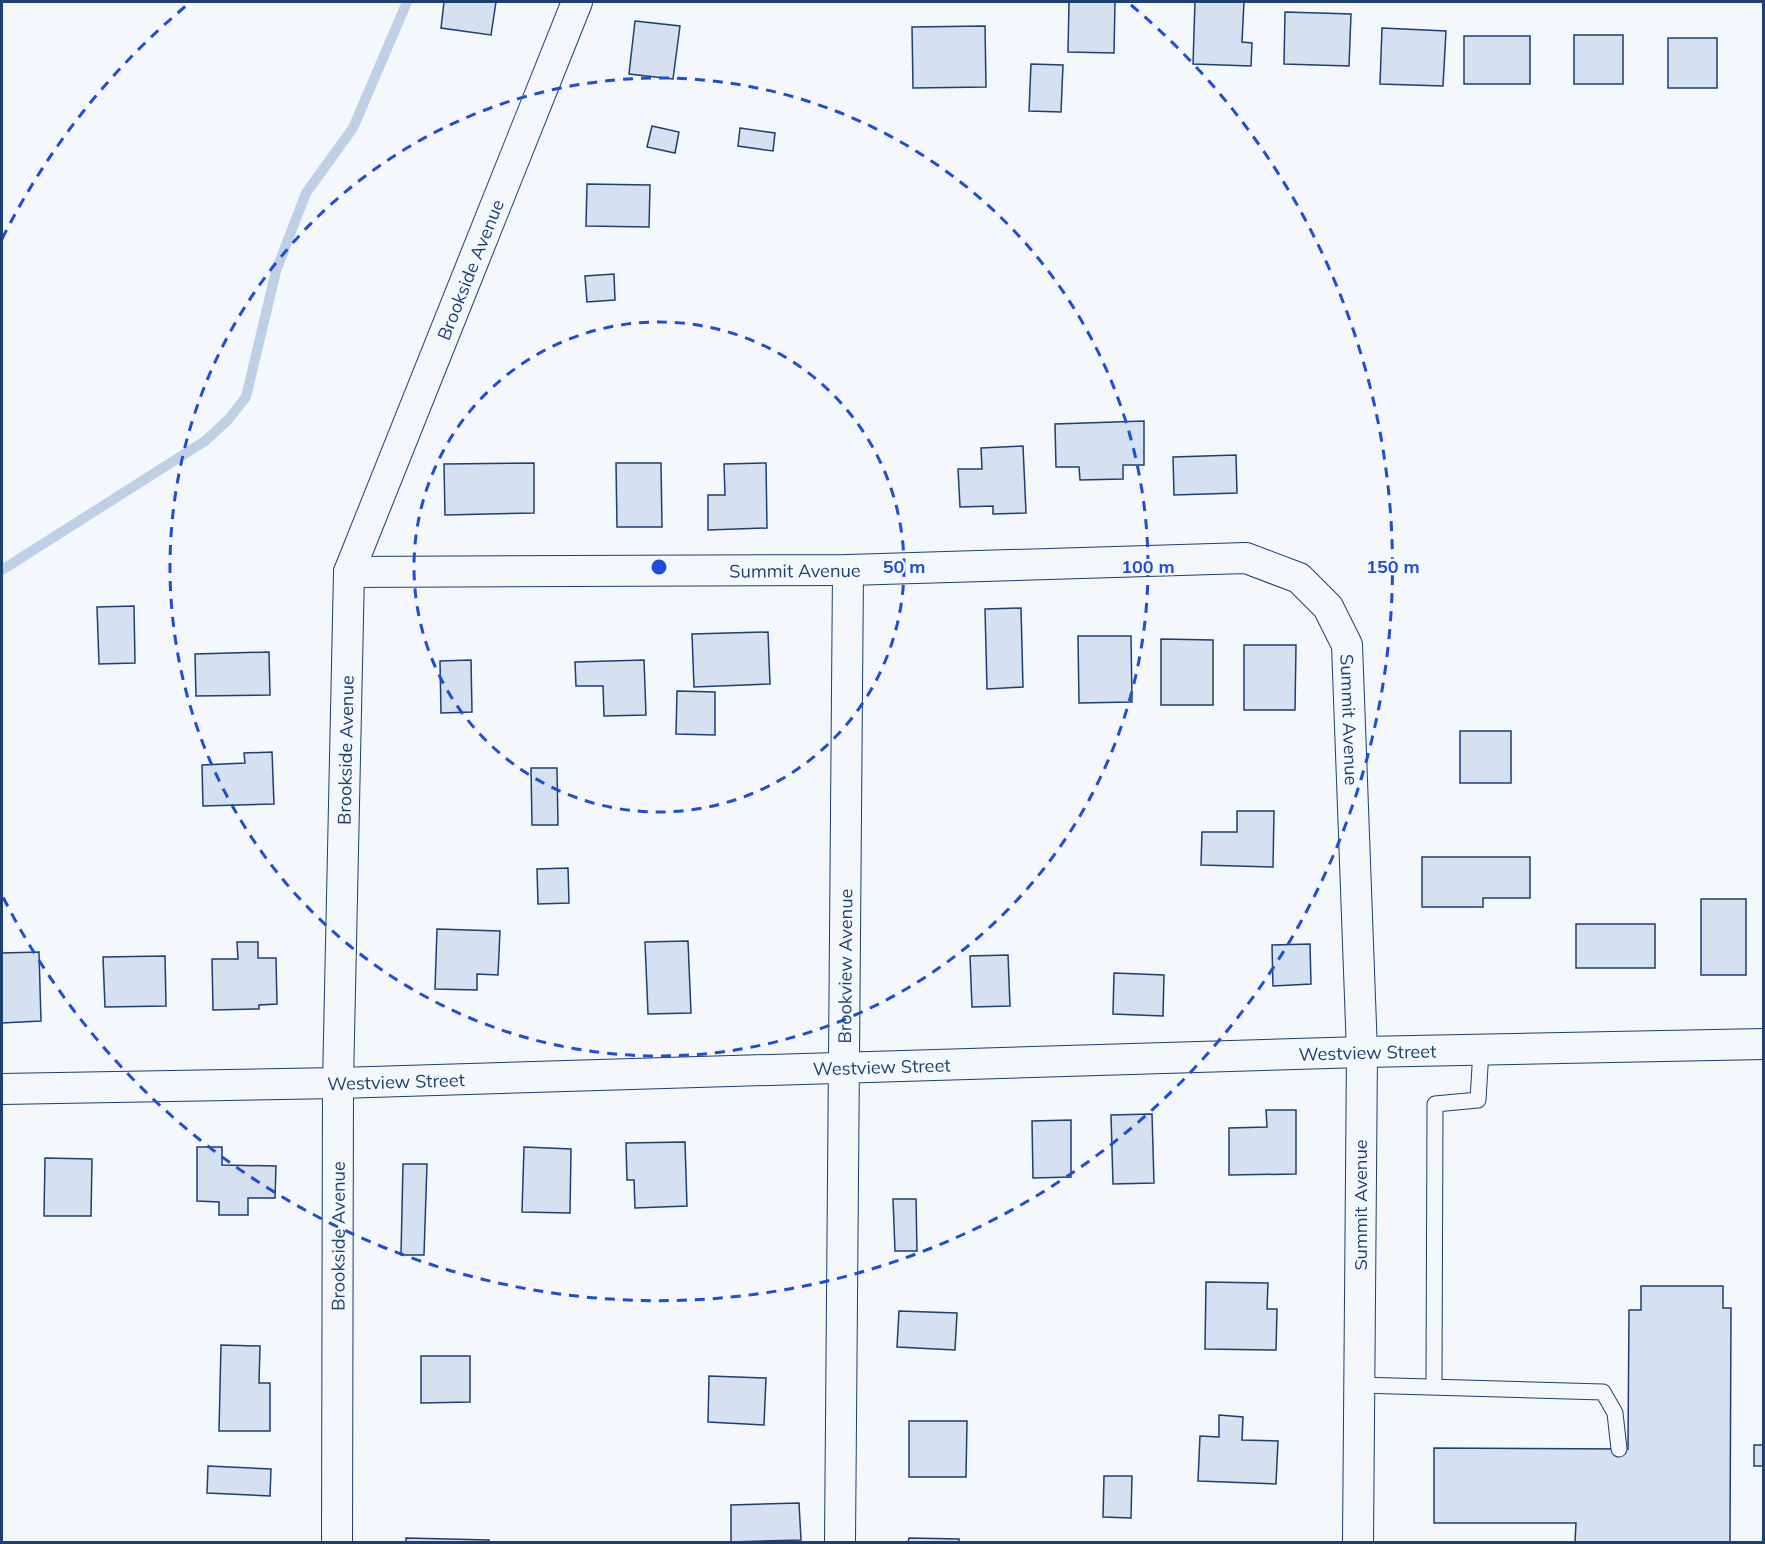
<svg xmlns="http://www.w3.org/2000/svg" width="1765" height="1544" viewBox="0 0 1765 1544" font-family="Mulish,sans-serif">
	<rect width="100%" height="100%" fill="#f4f7fb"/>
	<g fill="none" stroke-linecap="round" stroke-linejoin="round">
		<path stroke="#bed0e5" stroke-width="10" d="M2,570L205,441L228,420L246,397L276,271L306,193L353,128L407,2"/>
	</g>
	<path fill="#d5e0f0" stroke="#1d3f73" stroke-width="1.5" d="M444,2H496L491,35L441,28Z
		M1069,2H1115L1114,53L1068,52Z
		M1195,2H1244L1242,42L1252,43L1251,66L1193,64Z
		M1285,12L1351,14L1349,66L1284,64Z
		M635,21L680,26L673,79L629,74Z
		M985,26L986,87L913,88L912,27Z
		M1382,28L1446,31L1443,86L1380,84Z
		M1574,35H1623V84H1574Z
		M1464,36H1530V84H1464Z
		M1668,38H1717V88H1668Z
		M1031,64L1063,65L1061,112L1029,111Z
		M652,126L679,132L675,153L647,147Z
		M740,128L775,133L773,151L738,146Z
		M587,184L650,185L649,227L586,226Z
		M614,274L615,300L587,302L585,276Z
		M1144,421V465H1123V479L1080,480L1079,467H1056L1055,424Z
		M1023,446L1026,513L993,514V506L960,507L958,469H982L981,448Z
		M1236,455L1237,493L1174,495L1173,457Z
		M534,463V513L445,515L444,464Z
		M616,463H661L662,527H617Z
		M766,463L767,528L708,530V495H725L724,464Z
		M134,606L135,663L99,664L97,607Z
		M1021,608L1023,687L987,689L985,609Z
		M768,632L770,684L694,687L692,634Z
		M1078,636H1131L1132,702L1079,703Z
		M1161,639L1213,640V705H1161Z
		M1244,645H1296L1295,710H1244Z
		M269,652L270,695L196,696L195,654Z
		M471,660L472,712L441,713L440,661Z
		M644,660L646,715L604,716L603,686H576L575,662Z
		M677,691L715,692V735L676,734Z
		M1460,731H1511V783H1460Z
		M272,752L274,804L203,806L202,765L245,763L244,753Z
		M531,768H557L558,825H532Z
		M1237,811H1274L1273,867L1201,865L1202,832H1237Z
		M1422,857H1530V898H1483V907H1422Z
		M568,868L569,903L538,904L537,869Z
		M1701,899H1746V975H1701Z
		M1576,924H1655V968H1576Z
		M437,929L500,931L498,975L477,974V990L435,989Z
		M688,941L691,1013L648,1014L645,942Z
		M237,942H258V958H276L277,1004L259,1005V1009L213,1010L212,959H238Z
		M1310,944L1311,984L1273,986L1272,945Z
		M39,952L41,1021L2,1023V953Z
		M1008,955L1010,1006L972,1007L970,956Z
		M165,956L166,1006L105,1007L103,957Z
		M1114,973L1164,975L1163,1016L1113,1014Z
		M1266,1110H1296V1174L1229,1175V1128L1267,1127Z
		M1152,1114L1154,1183L1113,1184L1111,1115Z
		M1071,1120V1177L1033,1178L1032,1121Z
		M685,1142L687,1206L635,1208L634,1180H627L626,1143Z
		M197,1147H222V1165L276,1166L275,1198H248V1215H219V1202L197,1201Z
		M524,1147L571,1149L570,1213L522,1212Z
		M45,1158L92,1159L91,1216H44Z
		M403,1164H427L424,1255H401Z
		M893,1199H916L917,1251H895Z
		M1206,1282L1268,1283L1267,1309H1277L1276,1350L1205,1349Z
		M1641,1286H1723V1308H1731L1730,1542H1575L1576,1523H1434V1448L1628,1449L1629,1310H1641Z
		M899,1311L957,1313L955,1350L897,1347Z
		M221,1345L260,1346L259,1383H270V1431H219Z
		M421,1356H470V1402L421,1403Z
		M709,1376L766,1378L764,1425L708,1422Z
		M1219,1415L1243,1417L1242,1440L1278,1441L1276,1484L1198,1481L1200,1436L1219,1437Z
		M909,1421H967L966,1477H909Z
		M1754,1445H1764V1466H1754Z
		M208,1466L271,1469L270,1496L207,1493Z
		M1104,1476H1132L1131,1518L1103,1517Z
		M799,1503L801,1540L731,1542V1505Z
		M406,1538L489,1540V1542H406Z
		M909,1538L959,1539V1542H908Z"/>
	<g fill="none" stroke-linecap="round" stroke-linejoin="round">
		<g stroke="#1d3f73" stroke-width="17">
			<path id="lane" d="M1359,1385L1603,1392L1615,1413L1619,1449
				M1434,1387L1435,1104L1478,1100L1481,1050"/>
		</g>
		<g stroke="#1d3f73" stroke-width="32">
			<g id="street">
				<path id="s1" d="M349,572L848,570L1246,558L1299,578L1328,607L1347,645L1362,1052L1358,1542"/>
				<path id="s2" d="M2,1089L338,1083L1362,1052L1764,1044"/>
				<path id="s3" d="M337,1542L338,1083L349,572L577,2"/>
				<path id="s4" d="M840,1542L848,570"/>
			</g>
		</g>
		<use href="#lane" stroke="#f4f7fb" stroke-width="15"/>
		<use href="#street" stroke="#f4f7fb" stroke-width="30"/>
	</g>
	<g fill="none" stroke="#1d4ed8" stroke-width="3" stroke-dasharray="10 8">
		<circle cx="659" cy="567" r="245"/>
		<circle cx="659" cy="567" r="489"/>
		<path d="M2 239A734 734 0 0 1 187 5M1131 5A734 734 0 1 1 2 895"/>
	</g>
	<g text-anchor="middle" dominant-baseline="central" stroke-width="4.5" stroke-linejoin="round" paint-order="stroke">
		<g font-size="18" fill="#1d3f73" stroke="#f4f7fb">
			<text stroke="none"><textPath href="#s3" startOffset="1296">Brookside Avenue</textPath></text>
			<text stroke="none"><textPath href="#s1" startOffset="446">Summit Avenue</textPath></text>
			<text stroke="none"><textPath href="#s1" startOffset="1112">Summit Avenue</textPath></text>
			<text stroke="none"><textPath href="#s3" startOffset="792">Brookside Avenue</textPath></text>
			<text stroke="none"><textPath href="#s4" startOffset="576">Brookview Avenue</textPath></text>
			<text stroke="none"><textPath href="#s2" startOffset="1366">Westview Street</textPath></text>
			<text stroke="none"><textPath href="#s2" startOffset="880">Westview Street</textPath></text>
			<text stroke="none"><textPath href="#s2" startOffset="394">Westview Street</textPath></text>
			<text transform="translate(1360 1205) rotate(-90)">Summit Avenue</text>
			<text stroke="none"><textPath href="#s3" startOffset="306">Brookside Avenue</textPath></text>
		</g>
	</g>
	<circle cx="659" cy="567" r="9" fill="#1d4ed8" stroke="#f4f7fb" stroke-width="3"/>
	<g font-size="18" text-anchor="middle" font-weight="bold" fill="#1d4ed8" stroke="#f4f7fb" stroke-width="4.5" stroke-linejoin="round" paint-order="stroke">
		<text x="904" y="573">50 m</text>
		<text x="1148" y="573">100 m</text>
		<text x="1393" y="573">150 m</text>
	</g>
	<rect width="1765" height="1544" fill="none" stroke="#1d3f73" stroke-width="6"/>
</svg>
